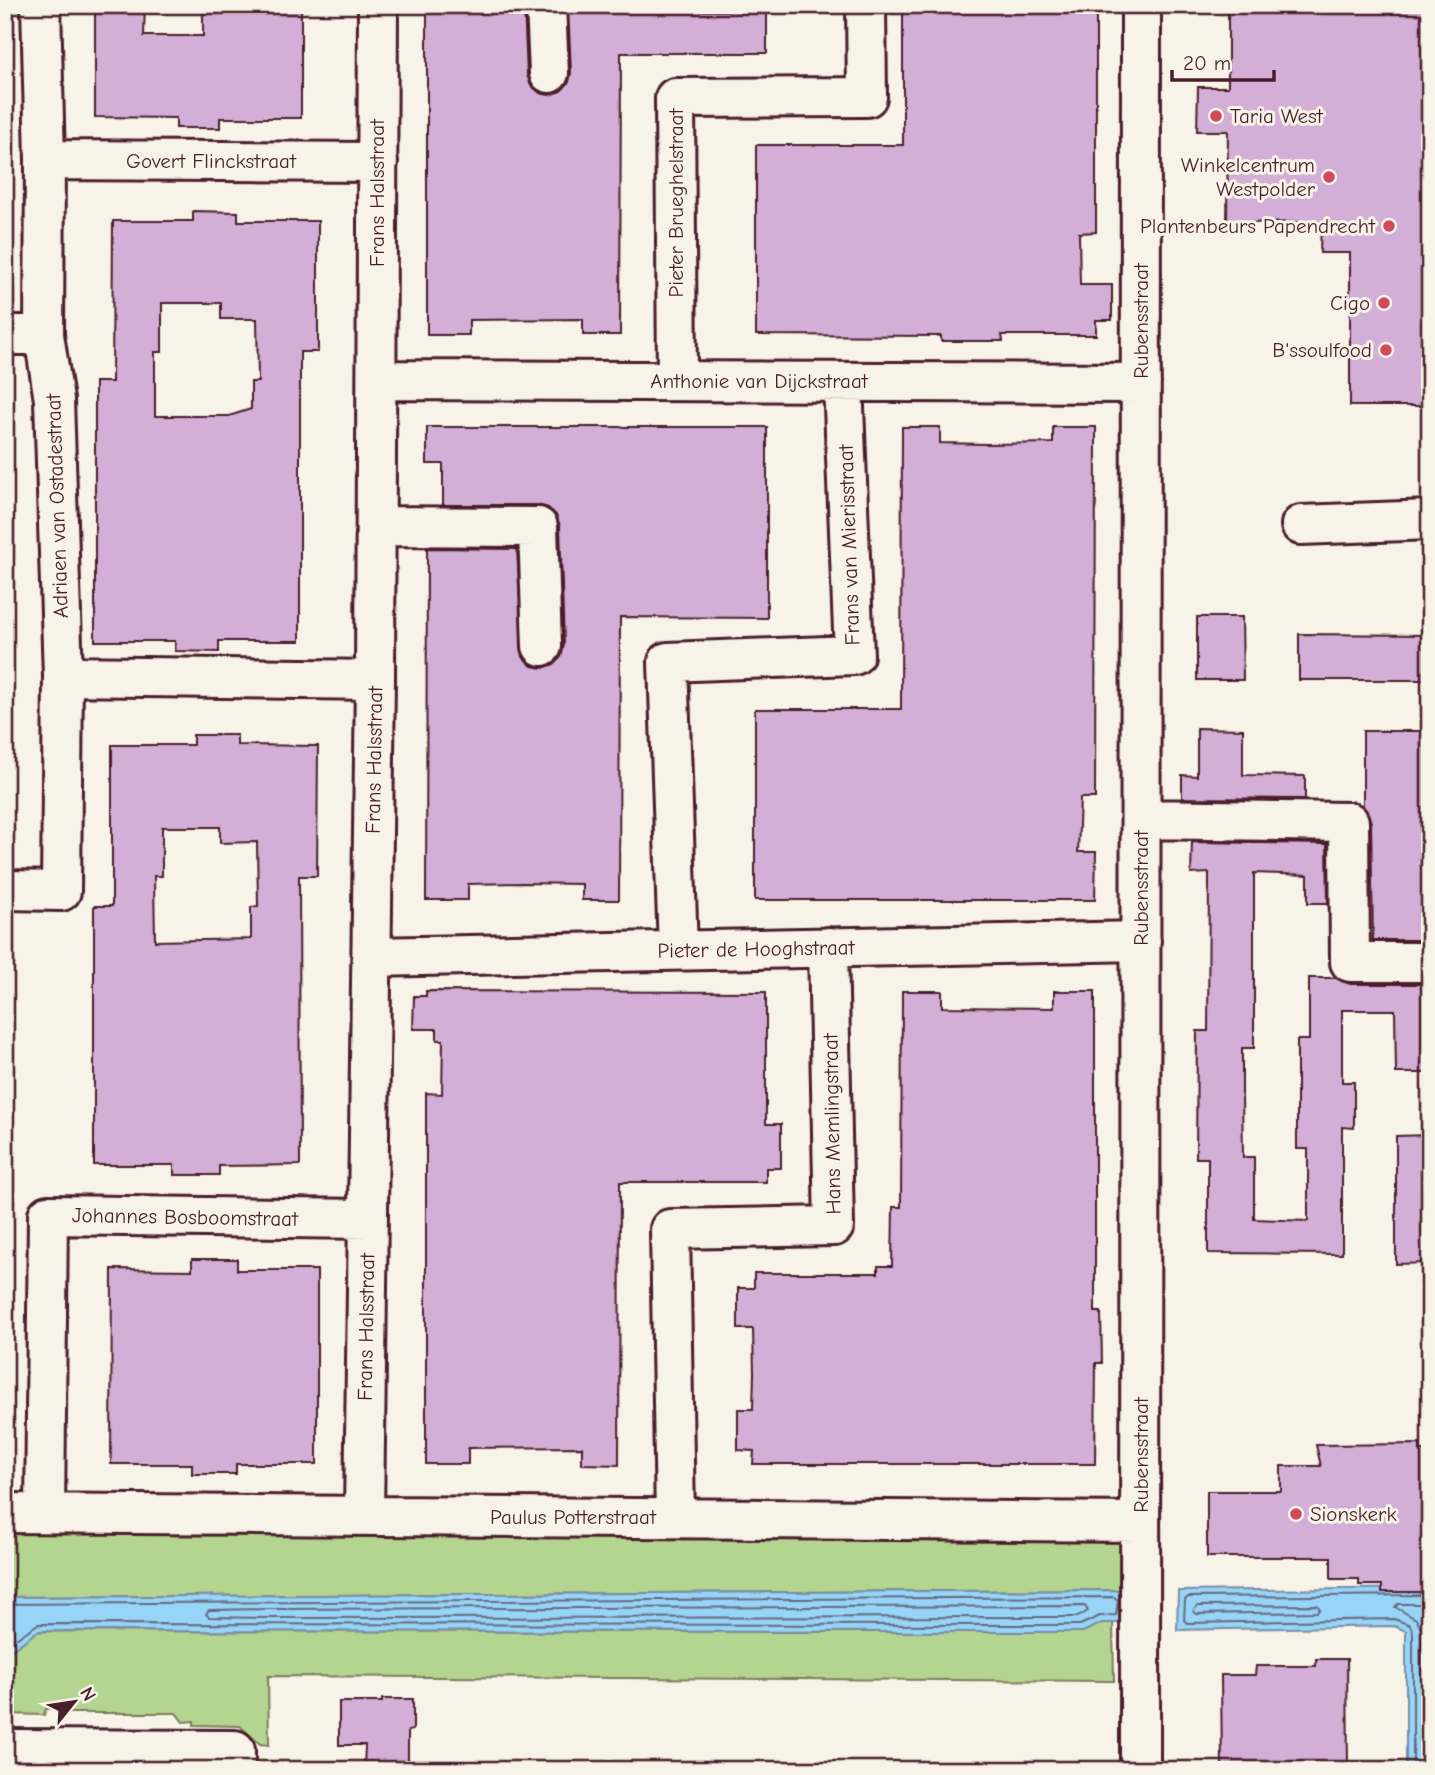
<svg xmlns="http://www.w3.org/2000/svg" width="1435" height="1775" viewBox="0 0 1435 1775" font-family="'Comic Neue',sans-serif">
	<rect width="100%" height="100%" fill="#f7f3e8"/>
	<filter id="ink" filterUnits="userSpaceOnUse"><feTurbulence type="fractalNoise" baseFrequency=".0143" numOctaves="2"/><feDisplacementMap in="SourceGraphic" scale="14" xChannelSelector="R" yChannelSelector="G"/><feConvolveMatrix kernelMatrix="1 2 1 2 8 2 1 2 1" color-interpolation-filters="sRGB"/></filter>
	<g filter="url(#ink)">
		<path fill="#b3d58f" stroke="#7e7a5d" stroke-width="2" d="M1125,1523V1590L5,1597V1525Z
			M1113,1622L1114,1681L268,1676L269,1745L260,1744L240,1726L194,1725V1721L183,1722L176,1713H65V1709H46L44,1715L5,1714V1655L37,1631L1082,1632L1102,1623Z"/>
		<path fill="#96d5f7" stroke="#788ca5" stroke-width="2" d="M1430,1588V1770H1406V1631L1394,1626L1177,1630L1178,1591Z
			M1125,1590L1124,1623H1102L1083,1632L38,1631L5,1655V1597Z"/>
		<g fill="none" stroke-linecap="round" stroke-linejoin="round">
			<path stroke="#68687d" stroke-width="2" d="M5,1604L1114,1597L1118,1600L1116,1615L1100,1616L1080,1625L38,1624L5,1646
				M1317,1605L1320,1609L1317,1612L1197,1614L1193,1611L1197,1606Z
				M1085,1606L1088,1611L1078,1617L267,1618L209,1617L206,1614L209,1610L269,1609Z
				M1413,1770V1633L1410,1625L1394,1619L1187,1623L1184,1620L1185,1600L1188,1597L1430,1595
				M1422,1770V1630L1416,1619L1395,1607L1398,1604H1430"/>
		</g>
		<path fill="#d3aed7" stroke="#4a1f2b" stroke-width="2" fill-rule="evenodd" d="M95,5H145L144,36H203V5H301V118H220V128H176V118L95,117Z
			M427,5H524L527,75L531,85L540,93L549,95L561,91L569,82L571,73L568,5L612,6V10L767,11V53H621L620,335H583V319L469,320V335H427Z
			M903,5H1096V232L1079,233L1080,285H1112V320H1096V335H1002L1003,341H941V336L756,335V145H903Z
			M1321,5H1430V406H1350V253H1320L1321,222L1227,223L1228,131H1197L1198,87H1228V8Z
			M193,211L238,212V221H318V352H300V641H219V652L175,651V641H95V382H112L113,221H193ZM162,303H221V319H257L258,382H251V409L229,416H155V352H162Z
			M427,427H767V618L620,617L619,900H582V884L522,883L468,884V900H426L427,548L517,549L523,657L532,666L543,668L554,664L561,657L564,645L560,526L556,515L548,508L538,505H443V464H427Z
			M902,427H940V443L985,444L1053,443V427H1096L1095,798H1080L1078,852H1096L1095,900H755V709H901Z
			M1197,617H1242L1243,680H1197Z
			M1299,634L1430,635V680H1299Z
			M1197,728L1243,729V775L1305,776V799L1182,798V775L1197,776Z
			M1363,731H1430V940H1373L1371,822L1363,806Z
			M193,735H237V745L318,746L317,876H299L300,1165L219,1166V1175H174V1165H94V906H112V745H193ZM162,827H220V843L257,842L258,906L251,907V939L155,941L154,876H162Z
			M1192,842L1327,844L1328,903H1308V875L1254,873V1048H1242V1095L1243,1157H1254V1219L1308,1221V1149H1297V1040H1309V978H1336L1350,984H1430V1073H1396L1395,1010H1342V1082H1354V1128L1342,1127V1254L1208,1253V1158H1196L1197,1031H1208L1209,873L1191,874Z
			M426,991L766,992V1124H781V1168H766V1182H620L619,1465L582,1464V1447L468,1448V1464H426V1093L442,1094L443,1040H437V1029H413L414,996H426Z
			M902,991H942V1007L1054,1008V991H1095V1312H1101L1102,1363H1096L1095,1464H753L754,1451L738,1450V1409H753L754,1373L753,1329H738V1288H754V1273H878V1266H892L893,1207H901Z
			M1430,1135V1263L1396,1264V1136Z
			M192,1259H237V1270H317V1464H236V1474H192V1464H111L112,1269L192,1270Z
			M1420,1444V1451H1430V1592H1382V1585H1359V1579H1331V1557H1207V1491H1281V1466H1321L1316,1445Z
			M1316,1659H1347L1348,1770H1222L1221,1675H1255L1256,1666H1316Z
			M382,1699H413V1730L408,1731V1770H364L365,1745H339V1702H382Z"/>
		<g fill="none" stroke-linecap="round" stroke-linejoin="round">
			<g stroke="#4a1f2b" stroke-width="44">
				<path id="minor" d="M41,5L45,160
					M546,5L549,73
					M5,335H44L45,160L378,162
					M44,335L54,400L63,676
					M377,380L1141,383
					M677,381L675,98L867,97L866,5
					M1301,525L1430,520
					M376,526L538,527L542,646
					M1141,819L1349,822L1350,962H1430
					M5,890L61,891L63,676L375,680
					M678,950L668,662L854,655L843,382
					M372,957L1141,941
					M5,1513L1140,1522
					M45,1513L48,1215L368,1219
					M364,1515L375,680L378,5
					M675,1518L670,1229L834,1226L828,947
					M5,1749L235,1750V1770
					M1140,1770L1141,5"/>
			</g>
			<use href="#minor" stroke="#f7f3e8" stroke-width="38"/>
		</g>
	</g>
	<g fill="#d1495b" stroke="#f7f3e8" stroke-width="2.5">
		<circle cx="1216" cy="116" r="7"/>
		<circle cx="1329" cy="177" r="7"/>
		<circle cx="1389" cy="226" r="7"/>
		<circle cx="1384" cy="303" r="7"/>
		<circle cx="1386" cy="350" r="7"/>
		<circle cx="1296" cy="1514" r="7"/>
	</g>
	<g text-anchor="middle" dominant-baseline="central" stroke-width="6" stroke-linejoin="round" paint-order="stroke">
		<g font-size="21" fill="#4a1f2b" stroke="#f7f3e8" text-anchor="end">
			<text x="1230" y="116" text-anchor="start">Taria West</text>
			<text x="1315" y="165">Winkelcentrum<tspan x="1315" dy="24">Westpolder</tspan></text>
			<text x="1375" y="226">Plantenbeurs Papendrecht</text>
			<text x="1370" y="303">Cigo</text>
			<text x="1372" y="350">B'ssoulfood</text>
			<text x="1310" y="1514" text-anchor="start">Sionskerk</text>
		</g>
		<g font-size="21" fill="#4a1f2b" stroke="#f7f3e8">
			<text x="211" y="161">Govert Flinckstraat</text>
			<text transform="translate(377 193) rotate(-90)">Frans Halsstraat</text>
			<text transform="translate(676 203) rotate(-90)">Pieter Brueghelstraat</text>
			<text transform="translate(1141 321) rotate(-90)">Rubensstraat</text>
			<text x="759" y="381">Anthonie van Dijckstraat</text>
			<text transform="translate(57 506) rotate(-92)">Adriaen van Ostadestraat</text>
			<text transform="translate(849 545) rotate(-92)">Frans van Mierisstraat</text>
			<text transform="translate(374 760) rotate(-89)">Frans Halsstraat</text>
			<text transform="translate(1141 888) rotate(-90)">Rubensstraat</text>
			<text transform="translate(756 949) rotate(-1)">Pieter de Hooghstraat</text>
			<text transform="translate(832 1124) rotate(-91)">Hans Memlingstraat</text>
			<text transform="translate(185 1217) rotate(1)">Johannes Bosboomstraat</text>
			<text transform="translate(366 1327) rotate(-89)">Frans Halsstraat</text>
			<text transform="translate(1141 1455) rotate(-90)">Rubensstraat</text>
			<text x="573" y="1517">Paulus Potterstraat</text>
		</g>
	</g>
	<rect width="1435" height="1775" fill="none" stroke="#f7f3e8" stroke-width="28"/>
	<rect x="14" y="14" width="1407" height="1747" fill="none" stroke="#4a1f2b" stroke-width="2.5" filter="url(#ink)"/>
	<g transform="translate(74 1702) rotate(60)" stroke="#f7f3e8" stroke-width="5" paint-order="stroke">
	<path d="M0-5L12 26L0 18L-12 26Z" fill="#4a1f2b"/>
	<text y="-10" font-size="19" font-weight="bold" text-anchor="middle" fill="#4a1f2b">N</text>
	</g>
	<path d="M1172 70v10h102v-10" fill="none" stroke="#4a1f2b" stroke-width="3.5"/>
	<text x="1183" y="70" font-size="21" fill="#4a1f2b" stroke="#f7f3e8" stroke-width="5" paint-order="stroke">20 m</text>
</svg>
